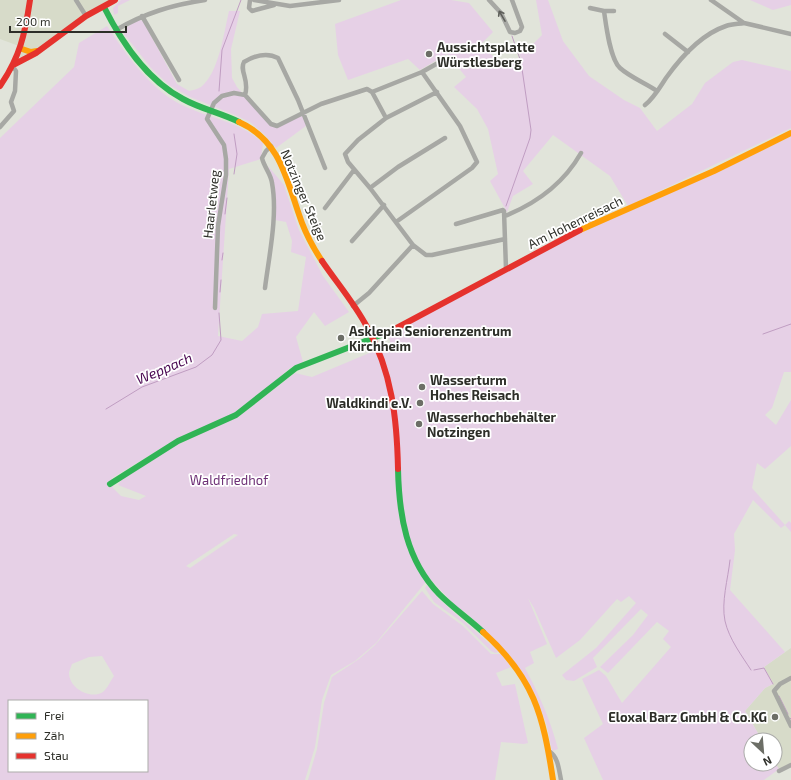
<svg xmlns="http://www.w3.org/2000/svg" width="791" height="780" viewBox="0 0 791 780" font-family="'Exo 2',sans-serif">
	<rect width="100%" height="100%" fill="#e1e4da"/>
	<path fill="#d7dbc9" d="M0,0H109L81,16L31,54L23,58L16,56L19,46L0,39Z
		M791,648V763L779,769L775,763V740H762L745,711L765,688L773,684L764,667Z"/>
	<path fill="#e6d0e6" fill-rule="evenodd" d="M121,0H130L118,6V13L114,15L113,8Z
		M401,0H451L469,3L493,32L480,45L500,62L521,58L519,52L530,47L542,35L536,0H548L563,41L589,76L624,100L640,108L657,131L692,104L705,83L733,62L742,60L791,71V128L628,206L610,176L553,135L523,171L533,184L513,196L507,212L490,181L498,174L488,129L477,109L454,87L466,77L447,54L420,70L408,59L348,80L338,55L335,24Z
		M750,0H791V5L773,10Z
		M229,11H240L231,49L232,78L237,87L272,127L305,113L310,123L276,148L265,135L250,122L235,115L190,97L169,85L151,68L124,34L125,29L132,23L140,20L143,21L177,84L189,91C193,90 198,89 201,87C219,73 224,32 229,11Z
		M107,26C127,55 148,87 180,104C207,118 240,121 263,143L261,159L229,169L218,336L242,341L258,327L262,314L298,311L306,257L291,252L292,241L286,222L275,220V187L268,166L284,185L299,230L323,276L349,312L325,326L314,312L296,337L303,362L290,368L242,410L165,446L112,478L113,488L121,496L139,500L146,496L118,485L122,479L173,447L246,411L295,373L312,377L391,344L388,335L560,240L791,135V372H784L772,408L765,415L776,425L791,400V446L765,469L757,463L752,488L785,525L789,521L791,523V532L785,525L781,528L753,500L734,534L735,550L730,590L785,652L764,667L773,684L765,688L745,711L762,740H751V764H775V763L779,769L764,780H603L584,738L603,724L582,679L599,670L606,676L622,703L671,647L663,639L669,631L657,622L608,673L600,667L633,635L648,615L641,609L593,658L597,667L574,681L566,680L562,675L596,648L636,603L629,596L621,602L617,599L580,640L556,658L534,608L528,598L547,644L530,652L534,663L525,668C539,694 550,719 558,749L552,751L547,726L536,696L490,635L465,612L460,610L429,578L376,643L355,661L331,675L322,700L315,747L305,780H0V138L74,67L79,43ZM234,534L238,535L190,568L186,566ZM102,656L114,676C111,680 107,689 103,692C90,700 69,688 69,673C69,671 71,667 72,664L89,657ZM9,701H147V771H9Z
		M427,585L440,600L499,652L495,653L491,651L463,623L434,602L425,588Z
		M422,591L433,604L463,626L491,654H501L511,667L496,673L502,686L515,684L528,743L524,744L501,742L495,780H308L317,749L324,703L332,677L359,659L375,645Z"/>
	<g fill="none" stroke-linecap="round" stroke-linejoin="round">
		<path stroke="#c09dc2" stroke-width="1" d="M219,91L222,50L241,0
			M234,174L237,154L234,134
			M506,206L530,138L531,130L521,62L512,36
			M225,214L227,198
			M222,260L223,253
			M220,292L221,280
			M763,334L791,324
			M106,409L142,387L196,367L212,355L221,340L219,313
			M730,560C728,579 721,602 725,621C729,639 742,656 751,670
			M754,670L764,668L773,684
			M779,696L788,714
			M790,718L791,719"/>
		<path stroke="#a7a8a4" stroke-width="4.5" d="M76,0L86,16
			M250,0L249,8L252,11L274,5
			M254,0L290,6L339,0
			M489,0L501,13L510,32L515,33L520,31L522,27L512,0
			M711,0L744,23L791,34
			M590,8L604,11H614
			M604,11C606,25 610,59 620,68C630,77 645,83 657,91
			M142,16L179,80
			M116,30C145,13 172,5 205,0
			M665,34L688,52
			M422,72L438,63
			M372,92L422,72L460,126L477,162L472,168L396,222
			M245,95C250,80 239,71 244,62C254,56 267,52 278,58L298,100L325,168
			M645,105C654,98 660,87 666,78C681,57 702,34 726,26C732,24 739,24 744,23
			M0,127L14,111L11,102L15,91L16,71L13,67
			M370,188L398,167L445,138
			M325,208L354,170
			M505,216C537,203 564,183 581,153
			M456,224L503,210L504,211L506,269
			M352,241L384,205
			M413,245L370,188L348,162L345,154L358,140L386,118L437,92
			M265,288C269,256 278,215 272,183C271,174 264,167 262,158L266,151L271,146
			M353,306L369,293L413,245L426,255H432L505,239
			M215,308L218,226L226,175V159L224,145L207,119L214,103L222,96L234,93L245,95L271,124L277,126L321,104L367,89L372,92L386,118
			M791,678L780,684L774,691L791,726
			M550,752C558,757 559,770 561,780
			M779,771L791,765"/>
		<path stroke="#30b455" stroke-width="6" d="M104,7C122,43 146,79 183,99C201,109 221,113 239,122
			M398,469C399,515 406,560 439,594C453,608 469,619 483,632
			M110,484L178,441L236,415L296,368L391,331"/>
		<path stroke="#ff9f0a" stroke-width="6" d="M22,49L31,52L37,51
			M239,122C282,141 287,183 302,223C307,236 314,249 322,261
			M580,230L714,171L791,133
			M483,632C534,678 543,714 553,780"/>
		<path stroke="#e5322d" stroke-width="6" d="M15,64L36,53L86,16L115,0
			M0,86C20,57 25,34 30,0
			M322,261C337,283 355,304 367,327C392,372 397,419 398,469
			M391,331L580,230"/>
	</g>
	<defs><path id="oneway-shaft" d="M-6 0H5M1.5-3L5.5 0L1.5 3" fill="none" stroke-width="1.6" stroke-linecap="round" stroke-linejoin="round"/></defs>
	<use stroke="#5e5f5a" href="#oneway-shaft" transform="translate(502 16) rotate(-120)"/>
	<g fill="#6c6e66" stroke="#fff" stroke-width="1.5">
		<circle cx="429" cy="54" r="4"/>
		<circle cx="341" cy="338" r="4"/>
		<circle cx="422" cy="387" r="4"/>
		<circle cx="420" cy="403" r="4"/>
		<circle cx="419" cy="424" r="4"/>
		<circle cx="775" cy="717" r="4"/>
	</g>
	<g text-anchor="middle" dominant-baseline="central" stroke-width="3.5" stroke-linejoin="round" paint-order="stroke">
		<g font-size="13" font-weight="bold" fill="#2d2e28" stroke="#fff" text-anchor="start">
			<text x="437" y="47">Aussichtsplatte<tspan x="437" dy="15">Würstlesberg</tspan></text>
			<text x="349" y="331">Asklepia Seniorenzentrum<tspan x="349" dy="15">Kirchheim</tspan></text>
			<text x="430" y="380">Wasserturm<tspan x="430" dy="15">Hohes Reisach</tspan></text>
			<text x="412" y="403" text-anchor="end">Waldkindi e.V.</text>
			<text x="427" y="417">Wasserhochbehälter<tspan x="427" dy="15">Notzingen</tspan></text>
			<text x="767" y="717" text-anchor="end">Eloxal Barz GmbH &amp; Co.KG</text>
		</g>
		<g font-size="13" fill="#2d2e28" stroke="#fff">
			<text transform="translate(304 195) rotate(67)">Notzinger Steige</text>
			<text transform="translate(211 204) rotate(-84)">Haarletweg</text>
			<text transform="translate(575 222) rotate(-26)">Am Hohenreisach</text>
		</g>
		<g font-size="13" fill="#6d2f75" stroke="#fff">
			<text x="229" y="480">Waldfriedhof</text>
		</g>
		<g font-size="14" font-style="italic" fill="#490751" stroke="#fff">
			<text transform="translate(164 368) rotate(-23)">Weppach</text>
		</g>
	</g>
	<rect x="8" y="700" width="140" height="72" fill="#ffffff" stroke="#ababa9"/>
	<rect x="16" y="713" width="20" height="6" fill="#30b455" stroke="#ababa9"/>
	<text x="44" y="720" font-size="12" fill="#2d2e28">Frei</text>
	<rect x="16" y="733" width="20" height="6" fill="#ff9f0a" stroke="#ababa9"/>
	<text x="44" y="740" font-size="12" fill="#2d2e28">Zäh</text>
	<rect x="16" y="753" width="20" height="6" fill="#e5322d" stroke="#ababa9"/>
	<text x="44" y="760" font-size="12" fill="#2d2e28">Stau</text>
	<g transform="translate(763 752) rotate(154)"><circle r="19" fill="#ffffff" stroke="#ababa9"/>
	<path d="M0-3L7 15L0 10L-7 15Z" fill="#6c6e66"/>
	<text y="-6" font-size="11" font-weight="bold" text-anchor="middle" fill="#2d2e28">N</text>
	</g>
	<path d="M10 26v6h116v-6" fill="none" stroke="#2d2e28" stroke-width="2"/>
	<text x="16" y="26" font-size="12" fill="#2d2e28" stroke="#ffffff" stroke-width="3" paint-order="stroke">200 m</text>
</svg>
